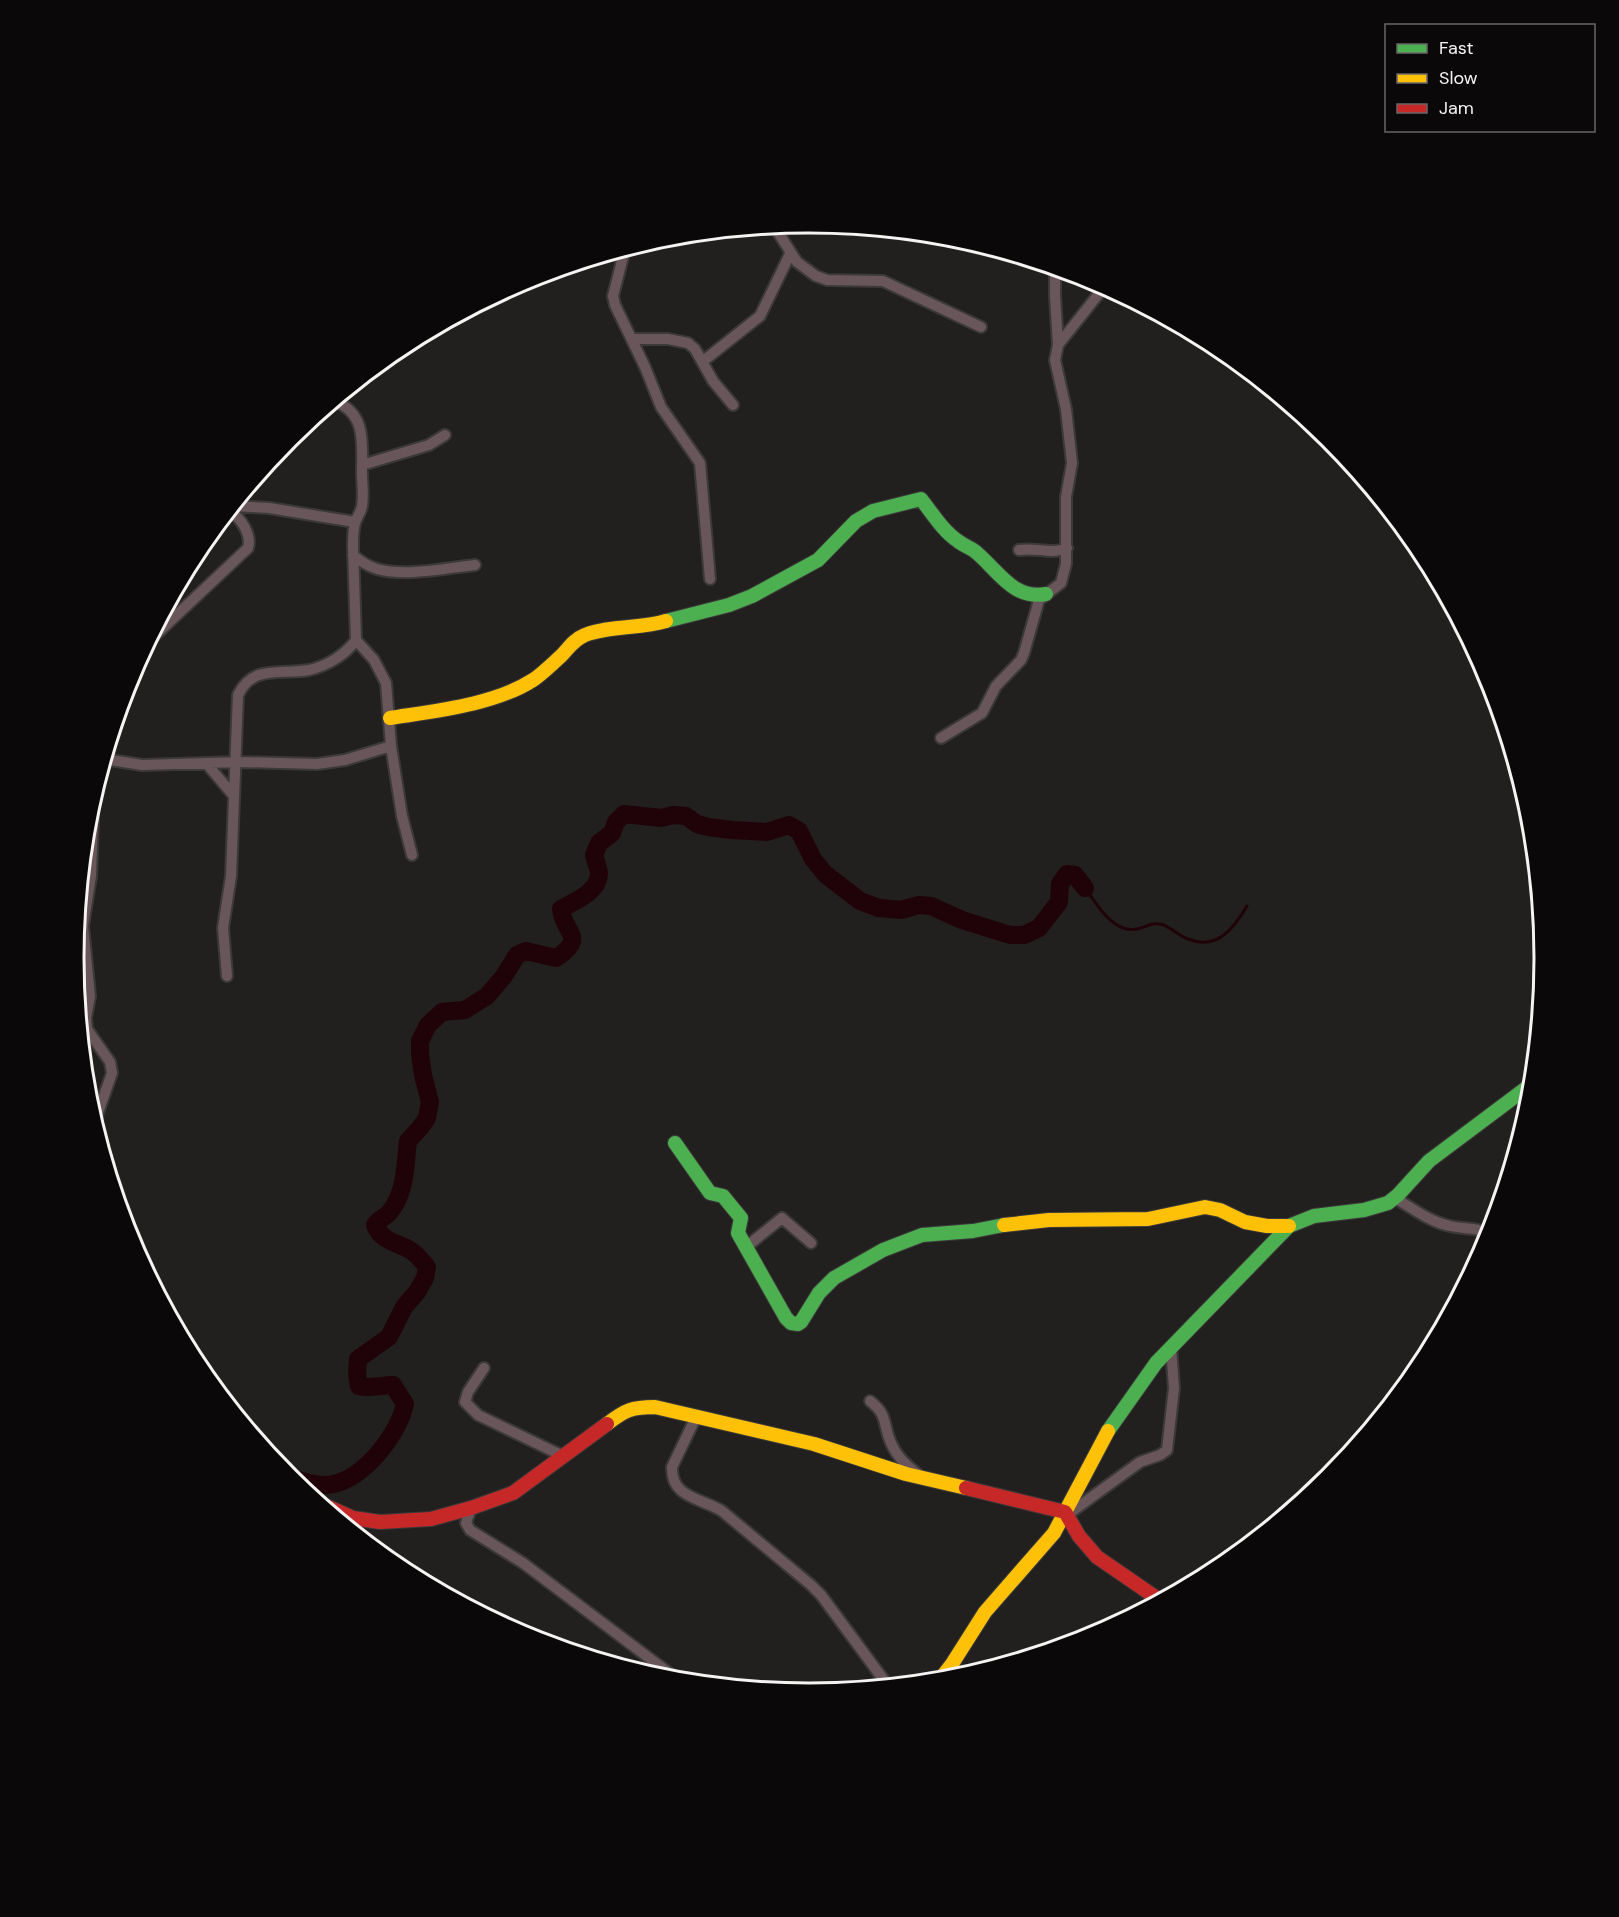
<svg xmlns="http://www.w3.org/2000/svg" width="1619" height="1917" viewBox="0 0 1619 1917" font-family="'DM Sans',sans-serif">
	<rect width="100%" height="100%" fill="#221f1f"/>
	<g fill="none" stroke-linecap="round" stroke-linejoin="round">
		<path stroke="#200308" stroke-width="3" d="M1085,888C1097,904 1113,934 1137,929C1147,927 1153,921 1164,925C1172,929 1180,936 1188,939C1217,951 1234,928 1247,906"/>
		<path stroke="#200308" stroke-width="18" d="M288,1477C299,1480 312,1485 324,1485C360,1485 398,1436 405,1404L393,1385C381,1385 370,1389 359,1386L357,1374L358,1359L389,1337L404,1307L417,1292L425,1278L427,1267C422,1261 417,1254 410,1250C396,1242 381,1241 375,1225C379,1219 384,1218 389,1213C406,1193 405,1166 408,1141L420,1128L427,1118L430,1102L423,1075L420,1054V1041L428,1025L442,1012L465,1010L487,996L504,976L517,955L526,951L556,958C588,937 563,933 561,909C574,901 598,893 599,874C599,869 595,860 594,855L599,843L612,833L616,822L624,814L661,818L673,815L686,816L697,824L708,827L732,830L767,832L789,825L799,831L813,859L825,874L860,901L879,908L901,910L919,905L931,906L962,920L1010,935H1024L1039,928L1059,902L1060,884L1067,874L1075,875L1085,888"/>
		<g stroke="#3b3939" stroke-width="14">
			<path id="street" d="M774,226L797,262L816,276L827,280L883,281L981,327
				M625,249L613,296L615,305L645,367L661,407L700,463L710,579
				M1055,268V296L1058,345
				M632,339H668L688,343L695,349L713,381L733,405
				M702,362L760,316L790,254
				M362,465L429,445L445,435
				M234,506L269,508L355,522
				M1019,550C1035,547 1052,555 1067,548
				M353,555C360,561 367,566 377,569C405,577 446,568 475,565
				M356,640L374,660L386,683L391,746L402,816L412,855
				M148,642L248,548C252,535 241,518 230,511
				M941,738L982,713L996,686L1021,660L1024,653L1039,600L1061,583L1066,564V497L1072,463L1066,409L1055,360L1058,345L1105,286
				M104,759L142,765L240,762L317,764L345,760L391,746
				M206,763L234,796
				M94,793L91,876L83,926L90,996L86,1018L87,1029L110,1062L112,1073L94,1124
				M227,976L223,928L231,876L238,695C253,664 280,675 309,670C327,666 345,655 356,640L353,546C353,538 353,530 355,523C357,517 361,512 362,506C364,495 362,484 362,473C362,444 367,413 334,401
				M1395,1198C1412,1208 1430,1222 1450,1226C1467,1230 1474,1226 1491,1235
				M746,1247L782,1218L811,1243
				M484,1368L468,1392L465,1402L478,1415L563,1456
				M870,1401C889,1416 882,1423 891,1443C897,1457 907,1466 919,1475
				M696,1417L672,1467C671,1498 701,1498 722,1511L811,1585L821,1595L889,1687
				M261,1445L269,1450L273,1459
				M471,1508L466,1523L470,1530L523,1563L681,1682
				M1067,1515L1140,1462L1160,1455L1167,1450L1174,1388L1171,1347"/>
		</g>
		<g stroke="#3b3939" stroke-width="16">
			<path id="fast" d="M666,621L729,605L752,596L818,560L856,521L873,511L921,499C932,513 943,531 958,541C964,546 972,548 977,553C999,572 1014,600 1046,594
				M675,1143L710,1193L723,1196L741,1218L738,1233L786,1318L791,1323L798,1324L801,1322L819,1293L834,1278L883,1250L922,1235L973,1231L1004,1225
				M1108,1431L1156,1363L1289,1226L1314,1216L1364,1210L1388,1203L1398,1195L1429,1161L1533,1083"/>
		</g>
		<g stroke="#3b3939" stroke-width="16">
			<path id="slow" d="M390,718C434,711 494,705 533,680C542,674 552,664 561,656C569,648 573,640 585,635C611,625 640,629 666,621
				M1004,1225L1049,1220L1148,1219L1205,1207L1220,1210L1245,1222L1267,1226H1289
				M607,1424C625,1410 632,1407 655,1407L814,1444L906,1474L966,1488
				M938,1682L952,1664L985,1612L1054,1533L1108,1431"/>
		</g>
		<g stroke="#3b3939" stroke-width="16">
			<path id="jam" d="M966,1488L1065,1512L1079,1536L1097,1557L1161,1601
				M317,1502L353,1518L380,1522L431,1519L471,1508L513,1493L607,1424"/>
		</g>
		<use href="#street" stroke="#69565a" stroke-width="10"/>
		<use href="#fast" stroke="#4caf50" stroke-width="14"/>
		<use href="#slow" stroke="#ffc107" stroke-width="14"/>
		<use href="#jam" stroke="#c62828" stroke-width="14"/>
	</g>
	<path d="M0 0H1619V1917H0ZM84 958a725 725 0 1 1 1450 0a725 725 0 1 1-1450 0Z" fill="#0b0809" fill-rule="evenodd"/>
	<path fill="none" stroke="#f6f3f3" stroke-width="3" d="M84 958a725 725 0 1 1 1450 0a725 725 0 1 1-1450 0Z"/>
	<rect x="1385" y="24" width="210" height="108" fill="#0b0809" stroke="#696667" stroke-width="1.5"/>
	<rect x="1397" y="44" width="30" height="9" fill="#4caf50" stroke="#696667" stroke-width="1.5"/>
	<text x="1439" y="54" font-size="18" fill="#f6f3f3">Fast</text>
	<rect x="1397" y="74" width="30" height="9" fill="#ffc107" stroke="#696667" stroke-width="1.5"/>
	<text x="1439" y="84" font-size="18" fill="#f6f3f3">Slow</text>
	<rect x="1397" y="104" width="30" height="9" fill="#c62828" stroke="#696667" stroke-width="1.5"/>
	<text x="1439" y="114" font-size="18" fill="#f6f3f3">Jam</text>
</svg>
